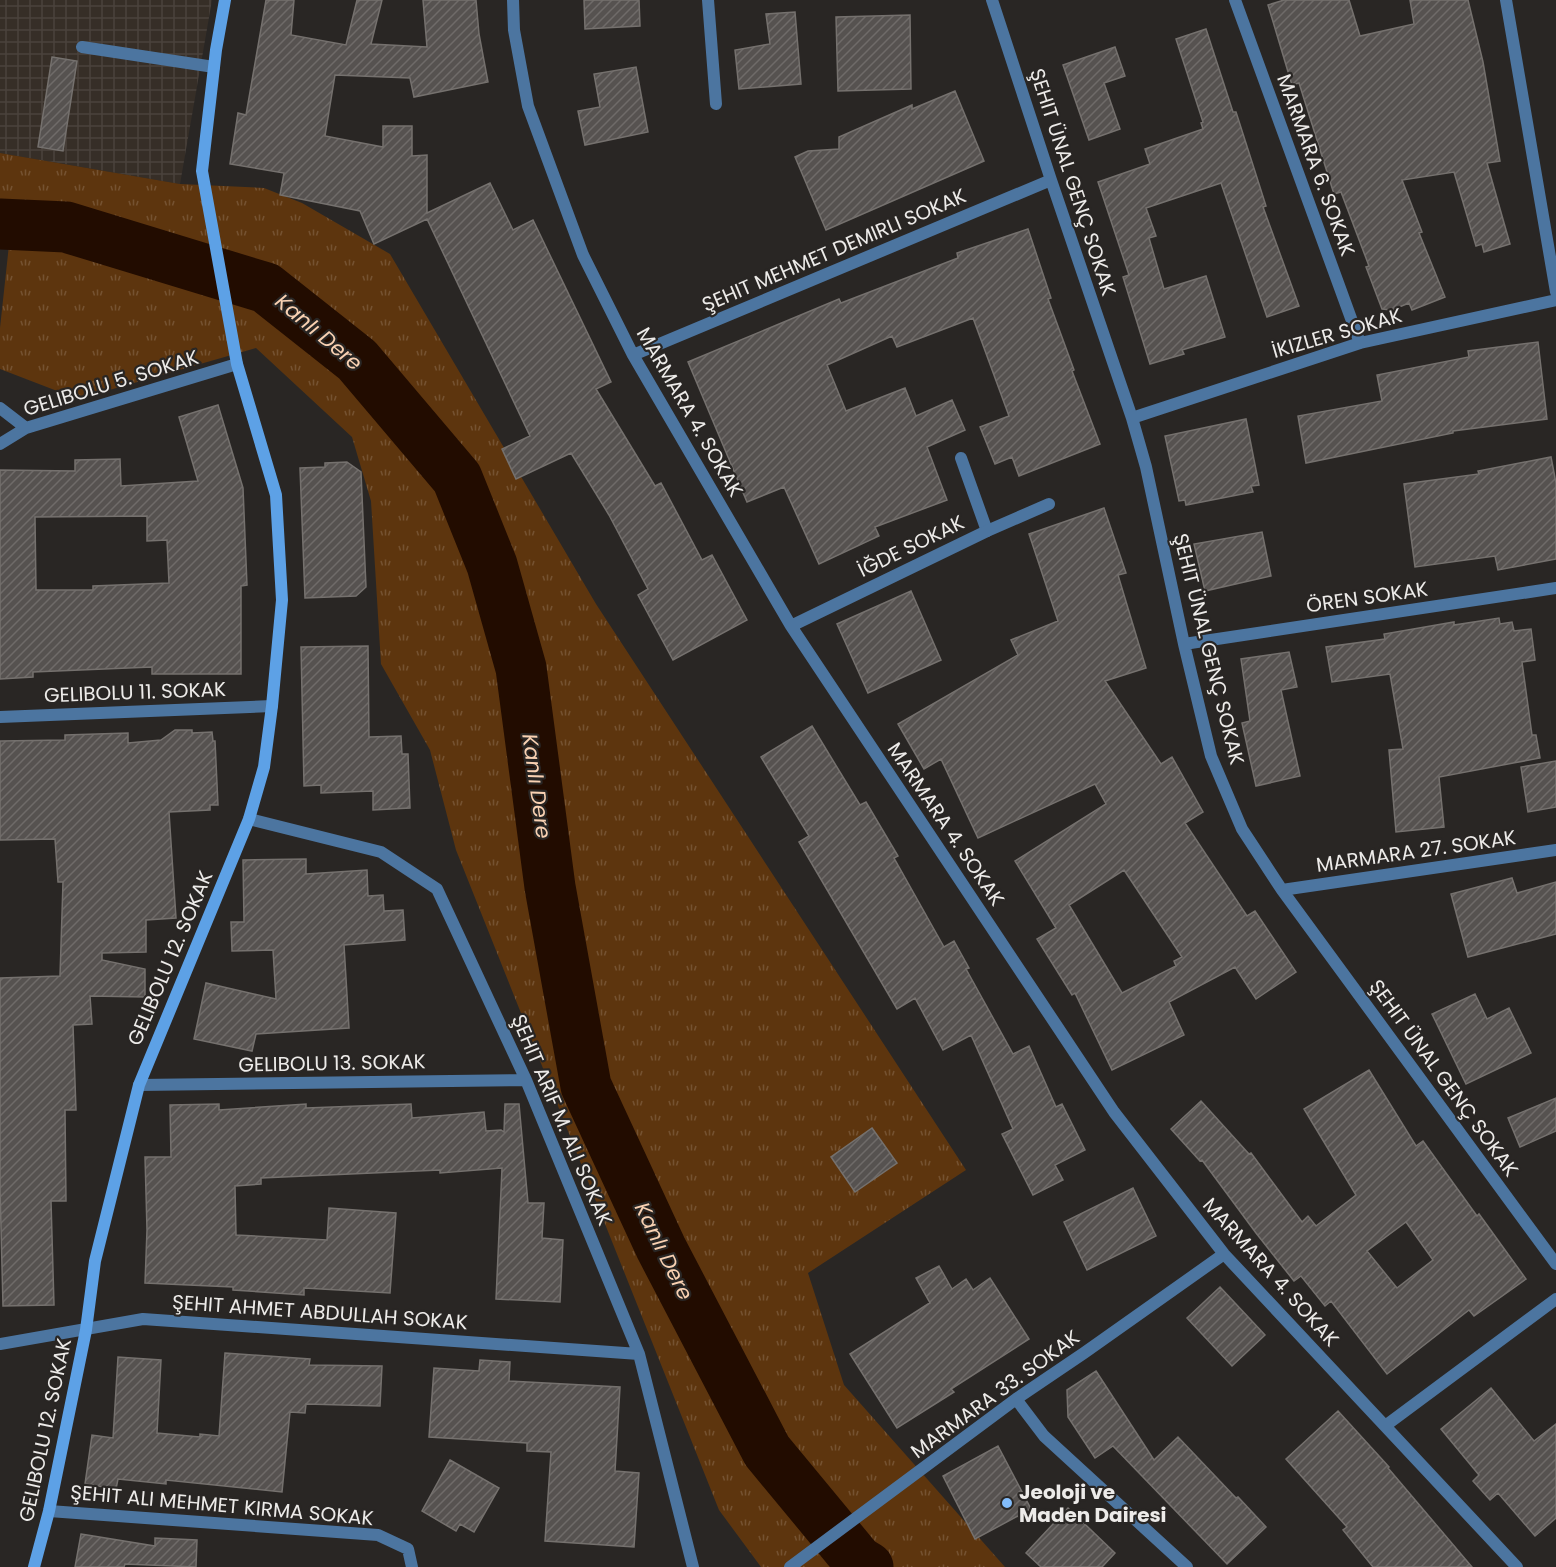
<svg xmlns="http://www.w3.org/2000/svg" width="1556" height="1567" viewBox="0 0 1556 1567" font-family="Poppins,sans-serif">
	<defs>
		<pattern id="industrial-grid" width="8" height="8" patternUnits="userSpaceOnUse" patternTransform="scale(1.5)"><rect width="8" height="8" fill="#362e27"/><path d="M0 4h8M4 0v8" fill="none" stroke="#4a423c"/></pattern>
		<pattern id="grass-tufts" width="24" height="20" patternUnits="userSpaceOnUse" patternTransform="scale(1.5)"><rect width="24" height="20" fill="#5d350e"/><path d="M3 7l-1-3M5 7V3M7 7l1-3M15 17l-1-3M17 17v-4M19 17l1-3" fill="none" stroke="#755231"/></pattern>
		<pattern id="building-hatch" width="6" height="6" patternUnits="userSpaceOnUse" patternTransform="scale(1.5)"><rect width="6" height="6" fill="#565250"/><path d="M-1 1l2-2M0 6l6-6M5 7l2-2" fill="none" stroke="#6f6b69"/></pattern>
	</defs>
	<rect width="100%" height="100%" fill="#292624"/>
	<path fill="url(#industrial-grid)" d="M0,0H212L180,184L0,153Z"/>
	<path fill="url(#grass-tufts)" d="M0,153L180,184L264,188L302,203L390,254L596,604L966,1170L808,1273L844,1385L1005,1567H761L719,1510L456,850L430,750L381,664L371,501L352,437L256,348L78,399L0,369V328L9,245L0,244Z"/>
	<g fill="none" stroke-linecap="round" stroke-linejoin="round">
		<path stroke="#220c00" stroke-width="51" d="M0,224L66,227L266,288L357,360L457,478L492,565L521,668L550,887L586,1086L661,1248L767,1451L858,1561L868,1567"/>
	</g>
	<path fill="url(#building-hatch)" stroke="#75716e" stroke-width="1.5" fill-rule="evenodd" d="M266,0H294L291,35L346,45L357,0H382L371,44L427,47L423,0H476L479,34L488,82L414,97L410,78L335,75L325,136L383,147V126H412V156L427,155V213L490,183L513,230L533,220L611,382L596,389L655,486L661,483L702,560L712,555L747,620L673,660L638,595L648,589L609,515L571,453L516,479L502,449L530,436L427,219L374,244L360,211L280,195L284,173L230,164L238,113L246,115Z
		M584,0H639L640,26L585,29Z
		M1284,0H1349L1360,36L1414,24L1410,0H1468L1483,62L1500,161L1487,163L1510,244L1484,252L1482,244L1476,246L1454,172L1402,180L1422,232L1419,233L1445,297L1412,310L1409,303L1392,310L1382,309L1366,267L1369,266L1341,192L1334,194L1299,83L1292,85L1268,5Z
		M795,12L801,84L739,89L735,50L770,44L766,14Z
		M910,15L911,89L838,91L836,17Z
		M1206,29L1233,112H1236L1252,162L1266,206L1263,207L1299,306L1267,317L1221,183L1146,208L1156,236L1149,238L1164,289L1206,276L1225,337L1182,350L1184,354L1150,364L1123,277L1129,275L1098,182L1150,164L1145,149L1203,129L1201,123L1203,122L1176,39Z
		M1115,47L1125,76L1104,83L1120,129L1089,140L1063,65Z
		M52,57L77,61L63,151L38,147Z
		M636,67L648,132L585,145L578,111L600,107L594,74Z
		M955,91L984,161L826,230L795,157L808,151L839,149V137L912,105V109Z
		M1028,229L1051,298L1048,299L1074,370L1072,371L1100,444L1019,476L1012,457L995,464L980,427L1009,416L973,318L897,347L892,336L827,365L846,411L905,388L916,416L952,400L965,430L927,447L947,500L875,527L879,536L819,564L784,487L747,502L688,362L839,299L841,303L958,258L957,253Z
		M1538,342L1547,419L1453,431V433L1306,463L1298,416L1382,401L1377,375L1469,357L1468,351Z
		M218,405L243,488L247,585L241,586V674H152V667L33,672V677L0,679V470L75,471V460L120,459L121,486L198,481L179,417ZM147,516V541L167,540L169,583L93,586V590H36L35,517Z
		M1246,419L1259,485L1251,486L1253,492L1186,505L1185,500L1179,501L1165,436Z
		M1551,457L1556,483V559L1498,570L1495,556L1415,567L1404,484L1479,474L1478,471Z
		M347,462L361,472L366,587L356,596L305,598L300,468L325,467V463Z
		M1104,508L1126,573L1118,575L1146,668L1105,681L1161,764L1172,757L1203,812L1185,823L1247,916L1255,911L1296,972L1256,999L1235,967L1169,1002L1184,1035L1112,1070L1075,993L1072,995L1037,939L1056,928L1015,861L1106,804L1095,784L978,838L941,759L924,769L898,724L1018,655L1011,640L1058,621L1029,534ZM1124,870L1182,957L1174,961L1176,966L1122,993L1069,905Z
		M1262,532L1271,576L1205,591L1194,544Z
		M911,591L941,660L868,693L837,624Z
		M1499,618L1500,624L1512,622L1514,631L1531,629L1535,660L1522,662L1532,735H1536L1540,758L1439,777L1444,827L1396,832L1389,750L1403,749L1390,674L1332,682L1326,647L1385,639L1384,634L1454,622V625Z
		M368,646L369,737L401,736L402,754H408L410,808L373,810V791L321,793V785L304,786L301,647Z
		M1289,652L1297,687L1281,690L1300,776L1256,786L1242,723L1250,721L1241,659Z
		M812,726L860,805L866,802L898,856L894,858L944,947L954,941L969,968L966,969L1013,1054L1029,1046L1056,1107L1062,1104L1085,1150L1055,1165L1063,1180L1033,1195L1002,1134L1013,1129L971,1035L943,1050L915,998L897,1009L799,842L809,836L761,757Z
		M175,730H192V733L212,732L213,741H215L218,805H210V810L169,812L176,918L146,920V952L102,953V960L145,969V997L90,996L92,1024L73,1025L76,1110H65L66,1201H51L54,1305L3,1306L0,1189V978L60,976L63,882H58L55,839L0,840V741L65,740V735L128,733V743L161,740Z
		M1556,761V807L1528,812L1521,767Z
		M306,859V874L367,870L368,896L383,895L384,911L403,910L405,940L344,945L349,1028L256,1034L252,1051L194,1039L206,983L276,999L273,950L232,951L231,922H244L243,860Z
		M1512,878L1517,893L1556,882V934L1468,957L1451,894Z
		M1475,994L1487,1019L1509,1008L1531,1053L1466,1084L1432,1014Z
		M1369,1070L1416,1146L1423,1141L1477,1216L1479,1214L1526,1279L1474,1316L1469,1310L1387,1374L1331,1301L1325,1306L1301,1276L1294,1281L1256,1233L1202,1160L1200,1161L1171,1129L1201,1101L1249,1154L1251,1153L1302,1222L1308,1216L1316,1226L1356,1195L1304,1109ZM1406,1222L1433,1260L1397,1288L1367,1251Z
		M1556,1098V1131L1520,1147L1508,1118Z
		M219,1104V1110L306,1104V1108L411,1104L412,1118L484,1112L486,1131L501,1130L504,1132L505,1104H519L528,1203H544L542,1238L563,1240L560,1302L496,1299L502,1168L440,1173V1170L261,1178V1184L235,1186L236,1235L327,1240L329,1208L396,1213L390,1293L304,1288V1295L233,1290V1287L145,1283L147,1230L145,1157H171L170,1105Z
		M872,1128L897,1163L855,1192L831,1157Z
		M1133,1188L1156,1236L1087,1270L1064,1222Z
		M939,1266L952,1289L966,1279L973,1290L990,1278L1029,1339L951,1389L954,1392L897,1428L850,1354L928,1304L930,1303L916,1278Z
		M1220,1287L1265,1335L1232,1366L1187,1318Z
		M225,1353L310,1359L309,1365L382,1366L380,1406L306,1404L305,1413L290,1412L282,1492L166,1480V1484L118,1479L116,1489L85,1484L92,1435L113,1438L118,1357L161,1360L157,1433L200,1437V1434L219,1436Z
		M480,1360L510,1362L509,1381L620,1387L615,1471L639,1473L634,1547L545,1541L551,1452L527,1451V1443L429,1437L434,1368L479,1371Z
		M1096,1371L1154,1460L1178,1437L1236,1498L1238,1497L1266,1527L1227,1564L1113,1446L1095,1458L1068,1417L1067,1390Z
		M1491,1388L1534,1441L1556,1424V1518L1535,1536L1498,1493L1490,1500L1473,1481L1479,1475L1441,1429Z
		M1338,1411L1389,1467L1388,1468L1472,1567H1373L1343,1530L1347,1527L1286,1459Z
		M998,1446L1031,1509L975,1539L943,1476Z
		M450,1460L499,1488L474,1532L460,1524L456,1531L422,1511Z
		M1068,1508L1115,1553L1102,1567H1041L1026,1553Z
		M81,1534L155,1546V1538L197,1540L196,1567L125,1564L124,1567H75Z"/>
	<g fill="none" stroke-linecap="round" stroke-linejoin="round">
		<path stroke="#4c75a0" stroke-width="12" d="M82,47L214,67
			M961,458L987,531"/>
		<path stroke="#4c75a0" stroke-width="12" d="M513,0L514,30L528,106L583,255L633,355L791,626L1114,1112L1224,1254L1517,1567
			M708,0L716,104
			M992,0L1051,180L1132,418L1146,467L1184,644L1211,756L1242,829L1282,890L1556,1264
			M1235,0L1360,343
			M1506,0L1556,292
			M633,355L1051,180
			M0,408L26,428
			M1132,418L1360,343L1556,300
			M0,444L26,428L237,364
			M791,626L987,531L1049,504
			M1184,644L1556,588
			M0,717L272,706
			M249,819L381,852L437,889L526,1080L639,1354L693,1567
			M1282,890L1556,850
			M139,1085L526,1080
			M0,1344L143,1319L639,1354
			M1016,1399L1044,1436L1187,1567
			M1385,1426L1556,1299
			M49,1511L378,1535L408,1549L412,1567
			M790,1567L1016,1399L1084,1353L1224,1254"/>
		<path stroke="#5da1e6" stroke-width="12" d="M34,1567L49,1511L86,1330L95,1261L139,1085L249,819L264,767L272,706L282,600L276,495L237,364L202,171L216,50L225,0"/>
	</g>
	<circle fill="#82bcfa" stroke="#292624" stroke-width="2" cx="1007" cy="1503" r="6"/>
	<g text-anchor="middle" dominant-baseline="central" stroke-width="4.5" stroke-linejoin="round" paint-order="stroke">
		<g font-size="20" fill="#edebe9" stroke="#292624">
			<text transform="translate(1316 165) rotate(70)">MARMARA 6. SOKAK</text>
			<text transform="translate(1073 182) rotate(72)">ŞEHIT ÜNAL GENÇ SOKAK</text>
			<text transform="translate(834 250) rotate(-23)">ŞEHIT MEHMET DEMIRLI SOKAK</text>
			<text transform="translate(1337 333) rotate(-16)">İKIZLER SOKAK</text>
			<text transform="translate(111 383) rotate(-17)">GELIBOLU 5. SOKAK</text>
			<text transform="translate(690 412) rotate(60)">MARMARA 4. SOKAK</text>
			<text transform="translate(911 546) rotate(-26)">İĞDE SOKAK</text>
			<text transform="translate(1367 597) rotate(-8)">ÖREN SOKAK</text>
			<text transform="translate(1209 649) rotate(76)">ŞEHIT ÜNAL GENÇ SOKAK</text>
			<text transform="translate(135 692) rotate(-2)">GELIBOLU 11. SOKAK</text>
			<text transform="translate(946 824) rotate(56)">MARMARA 4. SOKAK</text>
			<text transform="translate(1416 851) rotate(-8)">MARMARA 27. SOKAK</text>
			<text transform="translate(170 958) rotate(-67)">GELIBOLU 12. SOKAK</text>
			<text transform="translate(332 1063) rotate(-1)">GELIBOLU 13. SOKAK</text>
			<text transform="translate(1444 1078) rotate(54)">ŞEHIT ÜNAL GENÇ SOKAK</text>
			<text transform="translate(562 1120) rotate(67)">ŞEHIT ARIF M. ALI SOKAK</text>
			<text transform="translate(1271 1272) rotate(48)">MARMARA 4. SOKAK</text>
			<text transform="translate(320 1312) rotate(4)">ŞEHIT AHMET ABDULLAH SOKAK</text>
			<text transform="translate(995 1394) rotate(-36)">MARMARA 33. SOKAK</text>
			<text transform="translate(45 1430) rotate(-78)">GELIBOLU 12. SOKAK</text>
			<text transform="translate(222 1505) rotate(5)">ŞEHIT ALI MEHMET KIRMA SOKAK</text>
		</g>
		<g font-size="20" font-weight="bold" fill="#edebe9" stroke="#292624" text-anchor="start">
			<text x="1019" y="1492">Jeoloji ve<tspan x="1019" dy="23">Maden Dairesi</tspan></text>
		</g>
		<g font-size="21" font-style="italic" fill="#f9d1b2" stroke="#292624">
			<text transform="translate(319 332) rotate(40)">Kanlı Dere</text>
			<text transform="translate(537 786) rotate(82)">Kanlı Dere</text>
			<text transform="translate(664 1251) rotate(64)">Kanlı Dere</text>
		</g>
	</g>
</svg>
